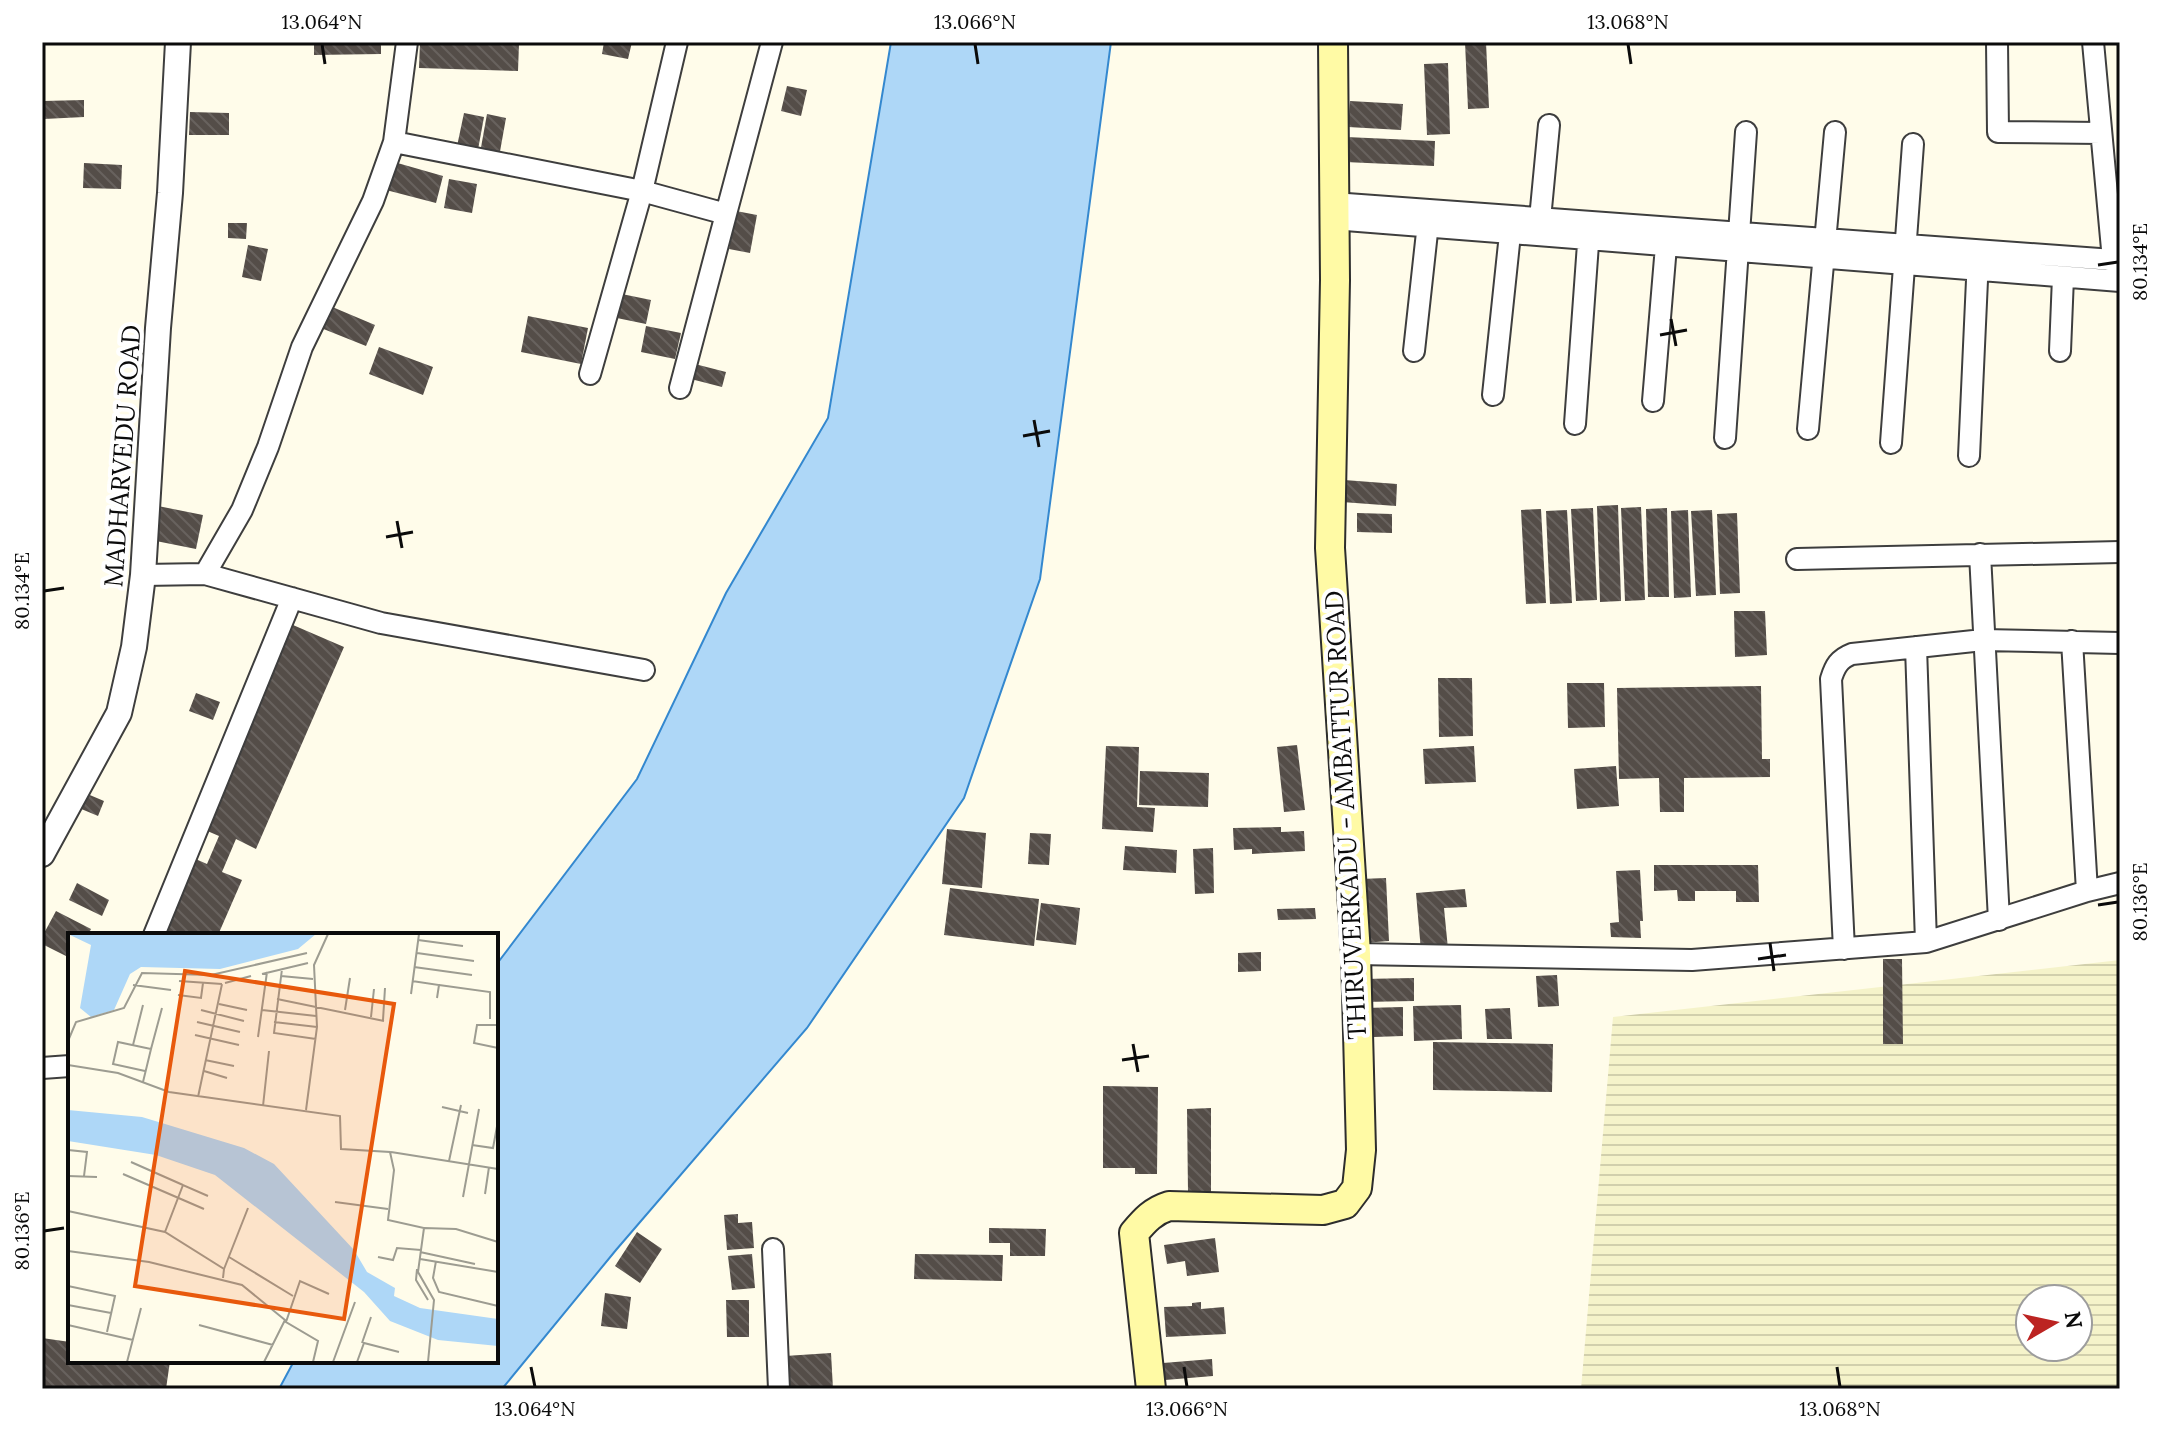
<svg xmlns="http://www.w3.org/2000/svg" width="2162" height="1431" viewBox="0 0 2162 1431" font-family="Lora,serif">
	<defs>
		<pattern id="farmland-rules" width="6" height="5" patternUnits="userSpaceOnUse" patternTransform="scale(2)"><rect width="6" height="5" fill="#f5f3ca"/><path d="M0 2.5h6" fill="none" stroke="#d1cfac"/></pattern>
		<pattern id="building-back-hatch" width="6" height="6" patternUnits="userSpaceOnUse" patternTransform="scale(2)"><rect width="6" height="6" fill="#544d48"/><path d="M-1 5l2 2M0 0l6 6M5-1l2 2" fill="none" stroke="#68625e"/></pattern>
	</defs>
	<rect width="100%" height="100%" fill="#fffcea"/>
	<path fill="url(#farmland-rules)" fill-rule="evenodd" d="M2120,960V1389H1581L1613,1017ZM2030,1299H2078V1347H2030Z"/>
	<path fill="#aed7f7" stroke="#3488cf" stroke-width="2" d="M891,42H1111L1040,579L964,798L807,1028L616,1250L502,1389H279L294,1361H496V965L637,779L726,593L828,418Z"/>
	<path fill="url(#building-back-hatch)" d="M314,42H381V54L314,55Z
		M420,42L519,44L518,71L419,68Z
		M604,42H632L628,59L602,54Z
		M1465,42H1486L1489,108L1468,109Z
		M1448,63L1450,134L1427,135L1424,64Z
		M787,86L807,90L801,116L781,111Z
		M84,100V117L44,119L43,101Z
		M1350,101L1403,104L1401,130L1348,127Z
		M190,112L229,113V135H189Z
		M464,113L484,117L477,155L456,151Z
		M487,114L506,118L499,157L480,153Z
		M1346,137L1435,141L1434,166L1345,162Z
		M394,162L443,176L436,203L386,190Z
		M84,163L122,165L121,189L83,188Z
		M449,179L477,184L472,213L444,208Z
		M736,211L757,215L750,253L729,249Z
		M228,223H247L246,239L228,238Z
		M248,245L268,249L261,281L242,277Z
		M617,293L651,300L646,324L612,317Z
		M330,306L375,325L366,346L321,328Z
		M528,316L588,328L581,364L521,352Z
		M646,326L681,333L675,359L641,352Z
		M379,347L433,367L423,395L369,374Z
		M691,363L726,372L722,387L687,378Z
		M1344,480L1397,484L1396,506L1342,502Z
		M1618,505L1621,601L1600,602L1597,506Z
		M158,506L203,515L196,549L151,540Z
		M1641,507L1645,600L1625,601L1621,508Z
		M1593,508L1597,600L1576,601L1571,509Z
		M1667,508L1669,597H1648L1646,509Z
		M1541,509L1546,603L1526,604L1521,510Z
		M1567,510L1572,603L1550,604L1546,511Z
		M1688,510L1691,597L1674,598L1671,511Z
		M1712,510L1716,595L1696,596L1691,511Z
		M1357,513L1392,514V533L1357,532Z
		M1737,513L1740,593L1720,594L1717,514Z
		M1734,611H1765L1767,655L1735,657Z
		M293,625L344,647L256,849L236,839L222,872L242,880L218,935H157L191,857L207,864L219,836L205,830Z
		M1438,678H1472L1473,736L1439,737Z
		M1567,683H1604L1605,727L1568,728Z
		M1761,686L1762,759H1770V777L1684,778V812H1660L1659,778L1619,779L1617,688Z
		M196,693L220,702L213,720L189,711Z
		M1297,745L1305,810L1284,812L1277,747Z
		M1106,746L1139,747L1137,807L1155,808L1153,832L1102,829Z
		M1474,746L1476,782L1425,784L1423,749Z
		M1616,766L1619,806L1577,809L1574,769Z
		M1140,771L1209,773L1208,807L1139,805Z
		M85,793L104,801L98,816L79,808Z
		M1281,827V832L1304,831L1305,851L1252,854V849L1234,850L1233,828Z
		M947,829L986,833L982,888L942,884Z
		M1030,833L1051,834L1049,865L1028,864Z
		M1125,846L1177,850L1176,873L1123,870Z
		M1213,848L1214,893L1195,894L1193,849Z
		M1654,865H1758L1759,902H1736V891H1695V901H1678L1677,890L1654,891Z
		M1640,870L1643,921H1640L1641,938L1611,937L1610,923L1619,922L1616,871Z
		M1386,878L1389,941L1363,943L1360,879Z
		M77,883L109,900L102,916L69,900Z
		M950,888L1039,899L1034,946L944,935Z
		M1465,889L1467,907L1444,908L1448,949L1421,951L1416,893Z
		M1041,903L1080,908L1076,945L1036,940Z
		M1315,908L1316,919L1278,920L1277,909Z
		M56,911L91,929L88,935H70V958L42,944V937Z
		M1261,952V971L1238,972V953Z
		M1883,959H1902L1903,1044H1883Z
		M1557,975L1559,1006L1538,1007L1536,976Z
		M1414,978V1001L1363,1002L1362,979Z
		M1461,1005L1462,1039L1414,1041L1413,1006Z
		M1403,1007V1036L1374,1037V1042L1364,1043V1008Z
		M1510,1008L1512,1039H1487L1485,1009Z
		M1433,1042L1553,1044L1552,1092L1433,1090Z
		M1103,1086L1158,1087L1157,1174H1135V1168H1103Z
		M1211,1108V1192H1188L1187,1109Z
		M738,1214V1223L752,1222L754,1248L727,1250L724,1215Z
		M989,1228L1046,1229L1045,1256H1010V1243H989Z
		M637,1232L662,1249L640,1283L615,1266Z
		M1215,1238L1219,1272L1187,1276L1185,1261L1167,1264L1164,1245Z
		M752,1254L755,1288L732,1290L728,1256Z
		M915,1254L1003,1255L1002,1281L914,1279Z
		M605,1293L631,1297L627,1329L601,1326Z
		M726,1300H749V1337H727Z
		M1201,1302V1309L1224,1307L1226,1334L1166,1337L1164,1307L1192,1306V1303Z
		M42,1338L70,1342V1361H170L166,1389H66L42,1386Z
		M831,1353L833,1389H787L785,1356Z
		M1212,1359L1213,1376L1165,1380L1163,1363Z"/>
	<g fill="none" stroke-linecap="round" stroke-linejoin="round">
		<g stroke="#3e3e3e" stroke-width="24">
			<path id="minor" d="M1997,42L1998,132L2101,133
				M2093,42L2113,260L2118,271
				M394,142L642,191L726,214L680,388
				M1333,203L2113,260
				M726,214L772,42
				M1333,219L2120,281
				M1540,219L1549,125
				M1414,351L1429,214
				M2060,351L2063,277
				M590,374L642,191L677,42
				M1493,395L1510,234
				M1653,401L1666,246
				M1575,424L1589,230
				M1808,429L1835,132
				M1725,438L1746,132
				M1891,443L1913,144
				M1969,456L1978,258
				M1980,554L1999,920
				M1797,559L2120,552
				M205,574L381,623L644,670
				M143,575L205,574L242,510L268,447L302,347L373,201L394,142L407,42
				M2072,641L2087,891
				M1916,647L1926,942
				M154,935L292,598
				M1844,949L1831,679C1835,666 1839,659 1852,654L1983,640L2120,643
				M1356,954L1692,960L1926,942L2087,891L2120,883
				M42,1068L70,1066
				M773,1249L779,1389"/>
		</g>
		<g stroke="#3e3e3e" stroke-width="28">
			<path id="tertiary" d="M42,854L119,713L134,647L143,575L158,328L170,193L178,42"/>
		</g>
		<g stroke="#2d2d2d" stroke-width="32">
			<path id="secondary" d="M1151,1389L1134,1233C1145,1220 1153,1211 1169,1206L1323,1210L1345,1204L1357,1188L1361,1150L1356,954L1330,548L1335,280L1333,42"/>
		</g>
		<use href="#minor" stroke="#fff" stroke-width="20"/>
		<use href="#tertiary" stroke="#fff" stroke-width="24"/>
		<use href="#secondary" stroke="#fffaa5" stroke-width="28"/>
	</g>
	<path fill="none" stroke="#0b0b0b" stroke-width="3" d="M322,44L325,64M975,44L978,64M1628,44L1631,64M2098,265L2118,262M1671,319L1676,346M1660,335L1687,330M1034,420L1039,447M1023,436L1050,431M397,521L402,548M386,537L413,532M44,591L64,588M2098,905L2118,902M1770,943L1774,971M1758,959L1786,955M1133,1044L1138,1072M1122,1060L1149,1056M44,1231L64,1228M531,1367L535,1387M1184,1367L1187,1387M1837,1367L1840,1387"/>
	<g text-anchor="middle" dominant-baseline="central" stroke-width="8" stroke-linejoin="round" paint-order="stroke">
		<g font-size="26" fill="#0b0b0b" stroke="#fff">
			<text transform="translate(122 456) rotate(-86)">MADHARVEDU ROAD</text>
			<text transform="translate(1345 815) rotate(-93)">THIRUVERKADU - AMBATTUR ROAD</text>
		</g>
	</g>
	<g transform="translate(68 933)">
		<rect width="430" height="430" fill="#fffcea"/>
		<path d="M0,1H248L230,16L152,36L73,34L62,41L46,77L23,84L12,75L23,12ZM0,177L74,184L176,215L206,231L286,317L299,339L327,355L326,363L352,375L430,386V413L370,407L322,388L296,359L147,242L88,222L0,208Z" fill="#aed7f7"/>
		<path fill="none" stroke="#9d9c91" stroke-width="2" d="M350,7L395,13M349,20L406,28M346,34L404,42M214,36L206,100L248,106M194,41L240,30M213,43L245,46M111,48L154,51M344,48L371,52L369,65M157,50L183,43M65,52L103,57M371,52L422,59V86M211,54L245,58M343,61L351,1M110,62L133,65L135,50M209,66L316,88M151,71L179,77M133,77L176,88M194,77L248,83M277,77L282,45M303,84L306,56M315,87L317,55M129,89L172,99M206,89L249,94M430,92H409L406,110L430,115M127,102L171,112M190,104L199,39M0,108L8,89L56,75L74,40L143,42L239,20M65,112L75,72M83,116L94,75M137,127L166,133M0,132L50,140L101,159L272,183L273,216L322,219L326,237L320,287L356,295L350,339L366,367L360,429M136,138L159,145M75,149L83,116L50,109L45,131L77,138M130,164L154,51M195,173L201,118M374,174L400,180M238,177L249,94L246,32L260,1M404,212L425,215L430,188M0,217L19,219L16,243M323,219L430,236M381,228L393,172M63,229L115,252M55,241L136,276M0,243L29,244M417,261L421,234M395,264L411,176M267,269L320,276M0,278L97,299L156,336L155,345M356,295L388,296L430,309M97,299L115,252L140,263M0,318L81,329L174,352L217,387L196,429M352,319L407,331M161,324L225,363M310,324L325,327L329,315L353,317M352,326L430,339M368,328L365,345L371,359L430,373M156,336L180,275M349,336L348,347L360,367M0,353L47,363L39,399M0,372L43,380M0,392L65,407M131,392L205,412M294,410L303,384M59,429L73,375M245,429L250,408L218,389L232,348L261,361M265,429L287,369M289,429L296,410L331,419"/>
		<path fill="#e8590c" fill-opacity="0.15" stroke="#e8590c" stroke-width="4" d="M117,38L326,71L276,386L67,353Z"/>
		<rect width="430" height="430" fill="none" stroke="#0b0b0b" stroke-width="4"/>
	</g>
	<rect width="2162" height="1431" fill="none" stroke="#ffffff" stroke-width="88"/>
	<g transform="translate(2054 1323) rotate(81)"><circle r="38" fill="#ffffff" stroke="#9d9d9d" stroke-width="2"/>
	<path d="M0-6L14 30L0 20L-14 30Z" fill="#bc2422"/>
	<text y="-12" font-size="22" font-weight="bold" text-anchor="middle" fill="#0b0b0b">N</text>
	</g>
	<rect x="44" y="44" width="2074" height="1343" fill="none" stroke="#0b0b0b" stroke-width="3"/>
	<g font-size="20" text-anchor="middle" fill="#0b0b0b">
		<text x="322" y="29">13.064°N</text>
		<text x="975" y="29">13.066°N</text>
		<text x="1628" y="29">13.068°N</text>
		<text transform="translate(2140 262) rotate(-90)" y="7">80.134°E</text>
		<text transform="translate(22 591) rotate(-90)" y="7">80.134°E</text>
		<text transform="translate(2140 902) rotate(-90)" y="7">80.136°E</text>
		<text transform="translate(22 1231) rotate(-90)" y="7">80.136°E</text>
		<text x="535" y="1416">13.064°N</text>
		<text x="1187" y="1416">13.066°N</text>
		<text x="1840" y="1416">13.068°N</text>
	</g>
</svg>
